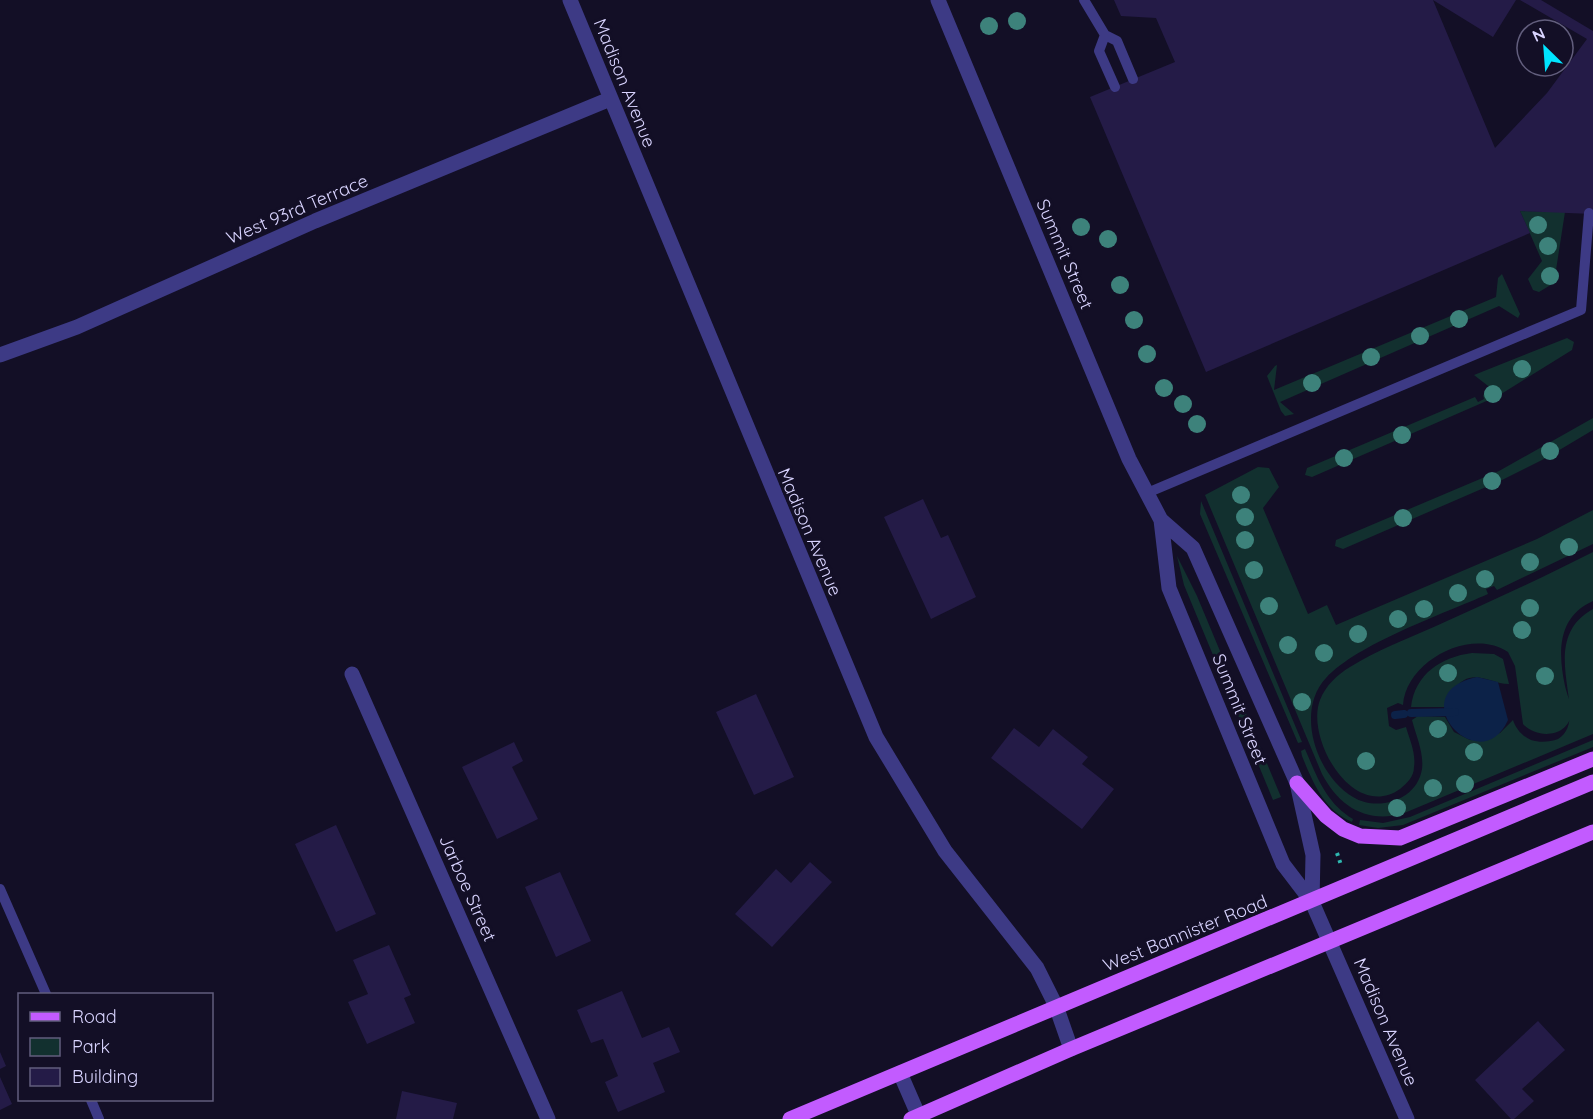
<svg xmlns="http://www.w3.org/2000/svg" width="1593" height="1119" viewBox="0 0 1593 1119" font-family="Quicksand,sans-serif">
	<rect width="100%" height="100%" fill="#130f26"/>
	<path fill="#12302f" d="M1520,211L1565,212L1554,283L1539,292L1533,290L1528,279L1542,261Z
		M1502,274L1520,314L1518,318L1499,306L1280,402L1294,414L1285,416L1281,411L1267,376L1275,366L1277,365L1274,390L1496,297L1498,278Z
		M1567,338L1574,342L1572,350L1498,396L1312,477L1305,475L1307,468L1475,397L1478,402L1484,399L1483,395L1492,389L1474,375Z
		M1593,418V430L1546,458L1500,481L1343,549L1335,546L1336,540L1499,471Z
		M1258,467L1269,468L1279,487L1263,508L1308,614L1327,605L1336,625L1537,539L1593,510V544L1497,590L1494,586L1486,589L1488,594C1443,614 1357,644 1326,678C1295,711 1316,775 1353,797C1377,812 1417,801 1422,769C1424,752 1416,736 1412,720L1418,716L1445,717L1454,732L1470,740L1500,733L1513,720C1516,729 1522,736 1531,740C1540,743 1550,742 1558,739C1593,718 1533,642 1593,609V734L1402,814C1365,823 1339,806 1322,774L1205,495Z
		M1201,501L1302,742L1298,743L1200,514Z
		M1593,552V601C1557,617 1558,653 1565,686C1567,695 1572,705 1571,714C1568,738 1536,739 1523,724L1515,666L1508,652C1471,627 1406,661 1403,705L1398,703L1387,708L1389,726L1396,730L1406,727C1410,741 1416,753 1414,767C1414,777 1407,783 1400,789C1353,822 1305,738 1320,700C1326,685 1337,675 1350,667C1377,650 1407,639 1436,626C1489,602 1542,578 1593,552Z
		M1177,556L1197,596L1281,797L1273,800L1184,585Z
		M1472,653L1494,654L1503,659L1509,684C1488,684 1471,665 1453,691C1449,696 1446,700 1445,707H1411C1415,674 1441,657 1472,653Z
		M1593,740V747L1403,825L1378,828L1359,825L1360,820L1383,823L1410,817Z
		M1305,749C1317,777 1326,803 1353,819L1352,822C1324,810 1313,783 1302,756L1301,751Z"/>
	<path fill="#0c2248" d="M1477,677L1498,682L1508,720C1480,782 1399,693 1477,677Z"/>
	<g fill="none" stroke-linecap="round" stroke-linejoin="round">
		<path stroke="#0c2248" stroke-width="8" d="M1411,713L1455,712
			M1395,715L1404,714"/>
	</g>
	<path fill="#241b47" d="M1114,0H1516L1493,37L1433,0L1495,148L1547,93L1587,39L1520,0H1541L1593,31V214L1520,211L1530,233L1206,372L1090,97L1175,62L1156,18L1121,16Z
		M923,499L941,538L948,535L976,597L931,619L884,517Z
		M756,694L794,777L754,795L716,712Z
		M1014,728L1039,747L1053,729L1088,757L1082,764L1114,789L1082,829L991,758Z
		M514,742L523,761L512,767L538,819L497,839L462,767Z
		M336,825L376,914L336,932L295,844Z
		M810,862L832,882L772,947L735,914L776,869L791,883Z
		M560,872L591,941L556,957L525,887Z
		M389,945L411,995L404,998L415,1023L367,1044L348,1002L368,994L353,960Z
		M622,991L642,1038L669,1027L680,1052L653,1063L665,1092L618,1112L605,1082L618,1076L603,1039L591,1043L577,1010Z
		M1538,1021L1565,1050L1522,1089L1534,1101L1514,1119H1511L1475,1080Z
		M0,1052L6,1066L0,1069Z
		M0,1077L12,1104L0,1110Z
		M402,1091L457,1103L453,1119H396Z"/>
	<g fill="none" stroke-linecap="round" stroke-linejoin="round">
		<path stroke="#2fb8b0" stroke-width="4" stroke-dasharray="3 4.5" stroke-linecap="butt" d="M1337,853L1341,865"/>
		<path stroke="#3d3a85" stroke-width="10" d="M1084,0L1105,35L1117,41L1133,79
			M1105,35L1099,51L1115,87
			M1147,493L1581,310L1589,213
			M0,889L46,994
			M91,1100L99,1119"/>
		<path stroke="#3d3a85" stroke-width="15" d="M570,0L876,737L945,851L1037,968L1056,1006L1071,1049
			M938,0L1129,459L1161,520L1169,588L1283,864L1312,902
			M0,355L77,327L315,221L610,99
			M1161,520L1193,548L1297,783L1313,855L1312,902L1407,1119
			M352,674L548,1119
			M900,1073L920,1119"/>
		<path stroke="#c25bff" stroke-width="15" d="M1297,783L1326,816L1343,829L1360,836L1400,838L1593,759
			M790,1119L1593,782
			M911,1119L1071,1049L1593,832"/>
	</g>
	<g fill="#3d827b">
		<circle cx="1017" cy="21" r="9"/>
		<circle cx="989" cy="26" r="9"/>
		<circle cx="1538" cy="225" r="9"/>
		<circle cx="1081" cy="227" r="9"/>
		<circle cx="1108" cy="239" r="9"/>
		<circle cx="1548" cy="246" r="9"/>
		<circle cx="1550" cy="276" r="9"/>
		<circle cx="1120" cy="285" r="9"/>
		<circle cx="1459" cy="319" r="9"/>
		<circle cx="1134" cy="320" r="9"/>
		<circle cx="1420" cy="336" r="9"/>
		<circle cx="1147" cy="354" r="9"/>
		<circle cx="1371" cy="357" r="9"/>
		<circle cx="1522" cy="369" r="9"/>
		<circle cx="1312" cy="383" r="9"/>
		<circle cx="1164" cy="388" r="9"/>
		<circle cx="1493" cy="394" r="9"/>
		<circle cx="1183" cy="404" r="9"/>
		<circle cx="1197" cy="424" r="9"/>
		<circle cx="1402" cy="435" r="9"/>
		<circle cx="1550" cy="451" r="9"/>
		<circle cx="1344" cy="458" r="9"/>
		<circle cx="1492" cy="481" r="9"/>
		<circle cx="1241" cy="495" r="9"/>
		<circle cx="1245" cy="517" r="9"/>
		<circle cx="1403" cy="518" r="9"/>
		<circle cx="1245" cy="540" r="9"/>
		<circle cx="1569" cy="547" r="9"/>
		<circle cx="1530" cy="562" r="9"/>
		<circle cx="1254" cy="570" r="9"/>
		<circle cx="1485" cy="579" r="9"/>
		<circle cx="1458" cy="593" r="9"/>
		<circle cx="1269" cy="606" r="9"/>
		<circle cx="1530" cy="608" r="9"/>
		<circle cx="1424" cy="609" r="9"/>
		<circle cx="1398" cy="619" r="9"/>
		<circle cx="1522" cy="630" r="9"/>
		<circle cx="1358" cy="634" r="9"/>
		<circle cx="1288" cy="645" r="9"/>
		<circle cx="1324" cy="653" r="9"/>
		<circle cx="1448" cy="673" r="9"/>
		<circle cx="1545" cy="676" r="9"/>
		<circle cx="1302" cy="702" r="9"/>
		<circle cx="1438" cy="729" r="9"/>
		<circle cx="1474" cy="752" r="9"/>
		<circle cx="1366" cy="761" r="9"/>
		<circle cx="1465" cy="784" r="9"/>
		<circle cx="1433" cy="788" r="9"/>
		<circle cx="1397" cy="808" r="9"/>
	</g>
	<g text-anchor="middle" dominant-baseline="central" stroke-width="6" stroke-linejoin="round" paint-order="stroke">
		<g font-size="18" fill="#d9d4ff" stroke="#130f26">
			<text transform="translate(625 83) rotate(68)">Madison Avenue</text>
			<text transform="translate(297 209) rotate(-23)">West 93rd Terrace</text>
			<text transform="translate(1065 254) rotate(67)">Summit Street</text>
			<text transform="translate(810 532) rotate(67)">Madison Avenue</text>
			<text transform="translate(1240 709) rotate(68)">Summit Street</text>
			<text transform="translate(468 888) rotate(66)">Jarboe Street</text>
			<text transform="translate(1185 933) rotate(-22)">West Bannister Road</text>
			<text transform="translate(1386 1022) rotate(67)">Madison Avenue</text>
		</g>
	</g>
	<rect x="18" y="993" width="195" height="108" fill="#130f26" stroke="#625e7d" stroke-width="1.5"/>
	<rect x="30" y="1012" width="30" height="9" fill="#c25bff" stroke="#625e7d" stroke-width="1.5"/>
	<text x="72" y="1023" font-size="18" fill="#d9d4ff">Road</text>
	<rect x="30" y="1038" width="30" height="18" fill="#12302f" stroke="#625e7d" stroke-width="1.5"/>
	<text x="72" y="1053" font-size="18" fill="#d9d4ff">Park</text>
	<rect x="30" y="1068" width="30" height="18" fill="#241b47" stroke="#625e7d" stroke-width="1.5"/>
	<text x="72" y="1083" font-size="18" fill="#d9d4ff">Building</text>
	<g transform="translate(1545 48) rotate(335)"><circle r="28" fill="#130f26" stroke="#625e7d" stroke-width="1.5"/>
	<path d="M0-4.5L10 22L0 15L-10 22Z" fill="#00e5ff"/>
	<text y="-9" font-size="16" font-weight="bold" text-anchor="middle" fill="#d9d4ff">N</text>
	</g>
</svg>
